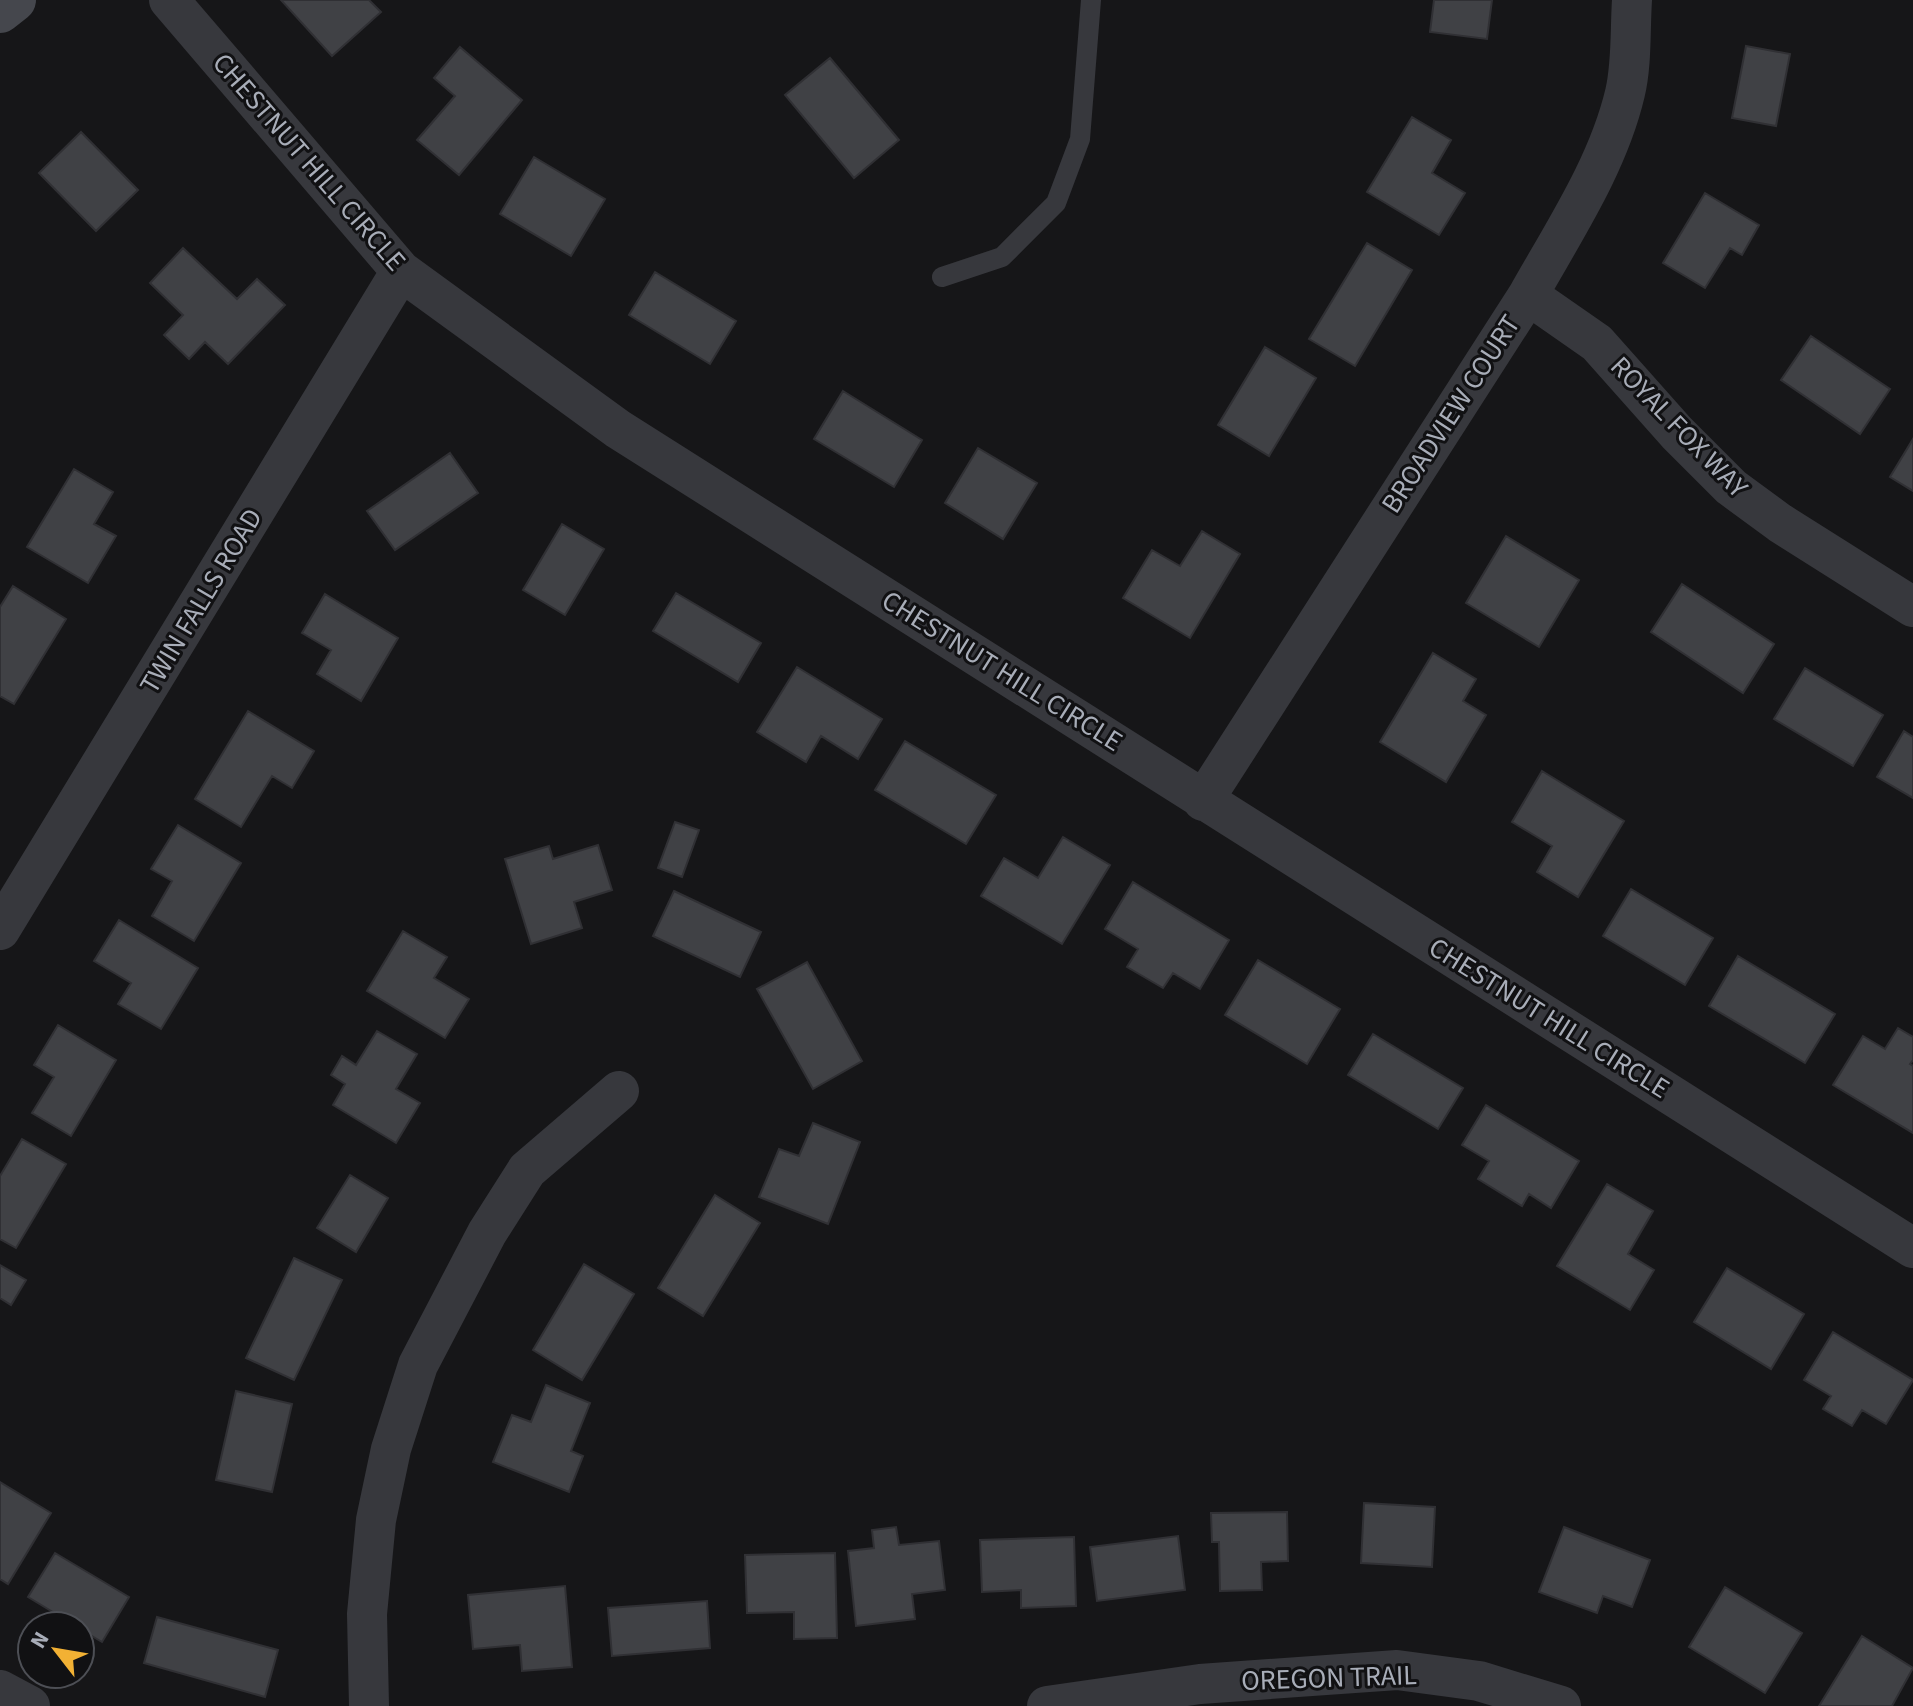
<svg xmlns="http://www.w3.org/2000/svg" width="1913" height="1706" viewBox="0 0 1913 1706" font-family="'Source Sans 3',sans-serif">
	<rect width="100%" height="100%" fill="#161618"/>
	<path fill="#404145" stroke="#303034" stroke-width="2" d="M281,0H369L381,12L332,56Z
		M1434,0H1492L1487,39L1430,32Z
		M1746,46L1790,54L1776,126L1732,118Z
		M460,47L522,100L459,175L417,140L455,96L434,78Z
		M830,58L899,140L854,178L785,95Z
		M1412,117L1451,140L1432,173L1465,193L1439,235L1367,192Z
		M81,132L138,190L96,231L39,173Z
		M534,157L605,199L571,256L500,214Z
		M1705,193L1759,225L1742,255L1730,248L1705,288L1663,263Z
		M1367,243L1412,270L1355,366L1309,339Z
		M183,248L237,299L257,279L285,305L228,364L205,342L189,359L164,335L183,315L150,283Z
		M655,272L736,321L710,364L629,315Z
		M1811,336L1890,389L1860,434L1781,380Z
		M1265,347L1316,378L1269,456L1218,425Z
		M843,391L922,440L894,487L814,439Z
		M1913,439V491L1890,477Z
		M978,448L1037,483L1003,539L945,503Z
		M450,453L478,493L395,550L367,511Z
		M74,469L113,492L94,524L116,536L88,583L27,547Z
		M562,524L604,549L565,615L523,590Z
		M1202,531L1240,554L1190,638L1123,598L1152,550L1180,566Z
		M1506,536L1579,580L1539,647L1466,603Z
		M1682,584L1774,644L1743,693L1651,632Z
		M13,586L66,619L14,704L0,696V607Z
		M676,593L761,643L738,682L653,631Z
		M325,594L398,638L361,701L317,674L331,650L302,633Z
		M1433,653L1476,679L1463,701L1486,715L1446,782L1380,742Z
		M797,667L882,719L858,759L821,736L806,762L757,732Z
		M1805,668L1883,715L1853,766L1774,719Z
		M248,711L314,751L292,788L272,776L241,827L195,799Z
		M1904,731L1913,737V798L1877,777Z
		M905,741L996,795L966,844L875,790Z
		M1542,771L1624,821L1578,897L1537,872L1552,846L1512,822Z
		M675,822L699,830L682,877L658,868Z
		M178,825L241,863L194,941L152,916L172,881L151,869Z
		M1063,837L1110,865L1062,944L981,896L1004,858L1038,878Z
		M598,845L612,890L574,902L582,928L531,944L505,859L549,846L553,859Z
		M1133,882L1229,940L1200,989L1173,973L1163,988L1127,967L1138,949L1105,929Z
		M1631,889L1713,938L1685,985L1603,936Z
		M674,891L761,932L740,977L653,936Z
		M119,920L198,968L161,1029L118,1004L131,983L94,961Z
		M403,931L447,957L434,978L469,999L445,1038L367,991Z
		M1738,956L1835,1014L1805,1063L1709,1006Z
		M1258,960L1340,1009L1307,1064L1225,1015Z
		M807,962L862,1061L813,1089L757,989Z
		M58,1025L116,1060L71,1136L32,1113L54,1077L34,1065Z
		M1898,1028L1913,1037V1060L1910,1064L1913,1066V1133L1833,1085L1863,1036L1885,1049Z
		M377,1031L417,1054L396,1089L420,1103L396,1143L333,1105L345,1084L331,1075L342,1056L356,1065Z
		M1373,1034L1463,1088L1438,1129L1348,1075Z
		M1486,1105L1579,1161L1551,1208L1529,1194L1522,1206L1478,1179L1489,1161L1462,1145Z
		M813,1123L860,1142L828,1224L759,1197L779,1149L799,1156Z
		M22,1139L66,1164L16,1248L0,1239V1176Z
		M350,1175L388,1198L356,1252L317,1228Z
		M1607,1184L1653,1211L1628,1254L1654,1270L1630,1310L1557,1266Z
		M715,1195L760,1223L703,1316L658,1288Z
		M294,1258L342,1280L294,1380L246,1358Z
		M584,1264L634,1294L582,1380L533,1350Z
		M0,1265L26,1280L11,1305L0,1298Z
		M1727,1268L1804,1314L1771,1369L1694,1322Z
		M1833,1332L1913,1380L1886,1424L1862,1410L1852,1426L1823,1409L1831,1396L1804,1380Z
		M546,1385L590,1403L571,1451L583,1456L569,1492L493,1462L512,1415L531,1422Z
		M236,1391L292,1404L272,1492L216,1480Z
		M0,1482L51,1513L8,1584L0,1579Z
		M1364,1503L1435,1507L1432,1567L1361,1563Z
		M1287,1512L1288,1561L1261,1562L1262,1590L1220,1591L1219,1542H1212L1211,1513Z
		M896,1527L899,1545L939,1541L945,1590L912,1594L915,1619L856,1626L848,1551L874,1548L872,1530Z
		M1564,1527L1650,1560L1632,1607L1603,1596L1597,1613L1539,1592Z
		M1178,1536L1185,1590L1097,1601L1090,1547Z
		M1074,1537L1076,1606L1021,1608V1590L982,1592L980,1540Z
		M55,1553L129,1597L102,1642L80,1629V1626H76L28,1597Z
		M835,1553L837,1638L794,1639V1612L747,1613L745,1555Z
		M565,1586L572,1667L522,1671L520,1645L473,1649L468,1595Z
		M1725,1587L1802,1633L1765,1693L1689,1647Z
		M707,1601L710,1648L612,1656L608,1608Z
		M157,1617L278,1650L265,1697L144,1663Z
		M1862,1636L1913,1668L1892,1706H1819Z"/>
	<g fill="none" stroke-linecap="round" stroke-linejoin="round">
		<path stroke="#37383d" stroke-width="20" d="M942,277L1002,257L1056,203L1080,139L1091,0"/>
		<path stroke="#37383d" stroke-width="40" d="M169,0L401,271L618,429L1913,1248
			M1528,295L1597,343L1677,433L1731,487L1780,523L1913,607
			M1203,801L1528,295C1564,231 1608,165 1625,93C1632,64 1630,30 1632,0
			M0,930L401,271
			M0,1690L30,1706
			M369,1706L367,1614L376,1520L391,1449L418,1365L487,1233L527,1170L619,1091
			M1047,1706L1200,1684L1397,1670L1479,1681L1561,1706"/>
		<path stroke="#45474d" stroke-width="44" d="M0,11L14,0"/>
	</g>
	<g text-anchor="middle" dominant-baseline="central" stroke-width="6" stroke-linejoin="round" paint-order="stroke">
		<g font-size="28" fill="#a8adb8" stroke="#111113">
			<text transform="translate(309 162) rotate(49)">CHESTNUT HILL CIRCLE</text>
			<text transform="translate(1451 414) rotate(-57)">BROADVIEW COURT</text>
			<text transform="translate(1679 427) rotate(46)">ROYAL FOX WAY</text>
			<text transform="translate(201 601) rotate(-59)">TWIN FALLS ROAD</text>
			<text transform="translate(1002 671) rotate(32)">CHESTNUT HILL CIRCLE</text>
			<text transform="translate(1549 1018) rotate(32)">CHESTNUT HILL CIRCLE</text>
			<text transform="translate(1329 1678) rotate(-2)">OREGON TRAIL</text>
		</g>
	</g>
	<g transform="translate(56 1650) rotate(301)"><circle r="38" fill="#111113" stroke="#4d4f55" stroke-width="2"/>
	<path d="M0-6L14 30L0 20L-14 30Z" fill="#f2b134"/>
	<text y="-12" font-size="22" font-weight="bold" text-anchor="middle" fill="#a8adb8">N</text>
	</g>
</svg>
